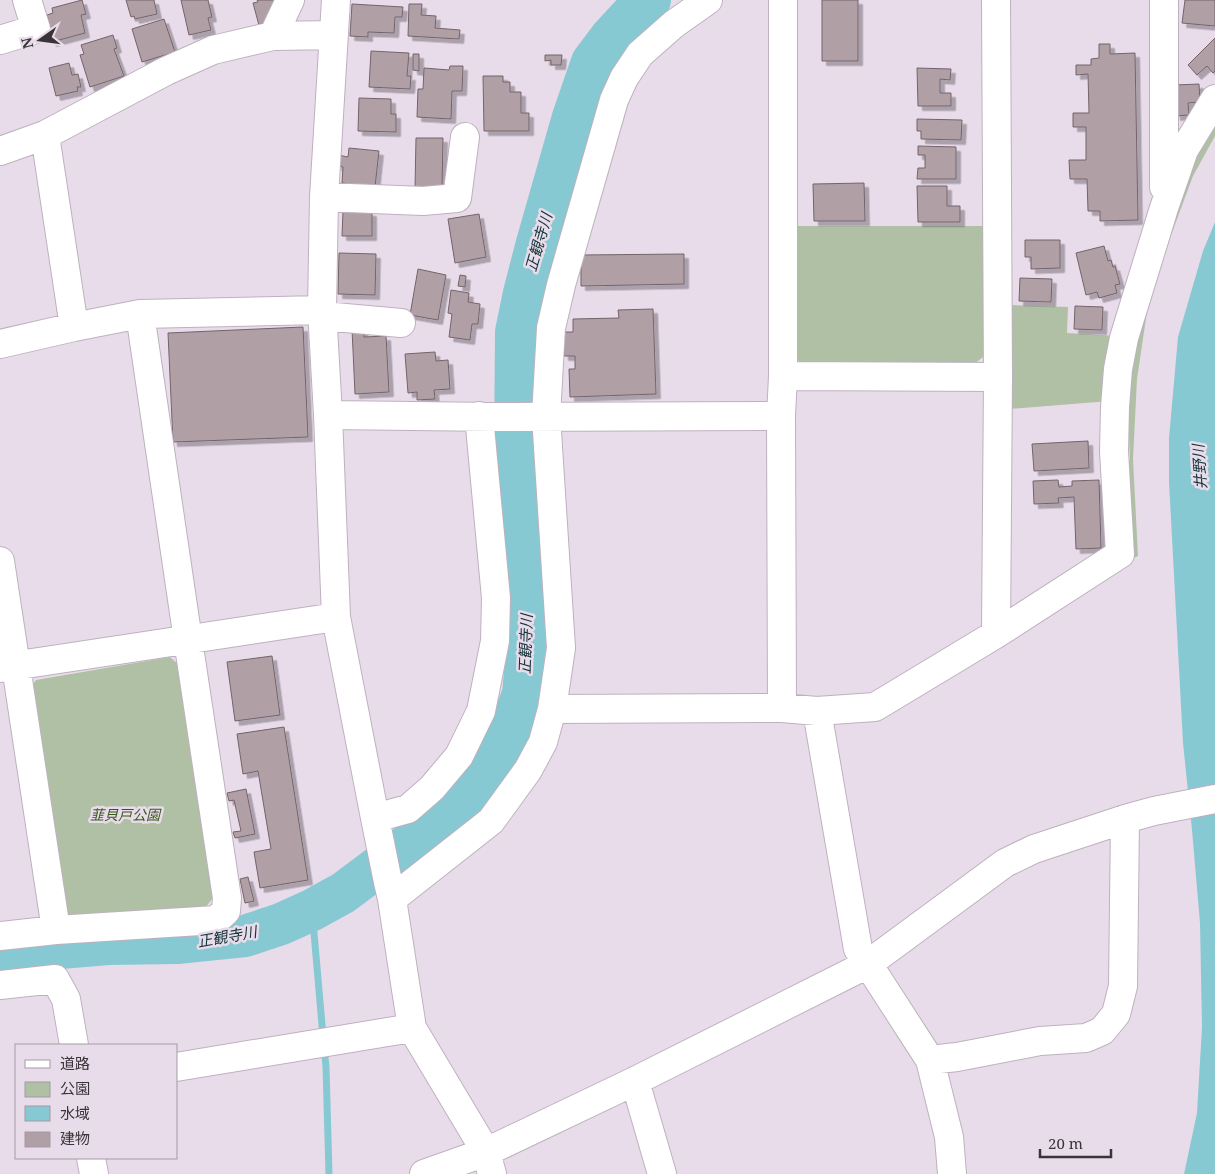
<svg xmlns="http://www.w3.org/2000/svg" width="1215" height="1174" viewBox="0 0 1215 1174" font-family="'Noto Serif','Noto Sans JP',serif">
	<defs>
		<filter id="shadow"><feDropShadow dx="4.5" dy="4.5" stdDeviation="0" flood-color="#0004"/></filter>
	</defs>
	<rect width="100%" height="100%" fill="#e9dcea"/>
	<path fill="#b0c0a5" d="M1215,113V136L1193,176L1170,238L1148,305L1137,379L1133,459L1138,556L1126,562L1124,467L1130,460L1129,434L1120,428L1123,390L1191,153Z
		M794,226H987V354L974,364L801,365L793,351Z
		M1009,305L1068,307L1067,333L1117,336L1110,401L1009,409Z
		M170,657L180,666L216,894L205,908L74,920L61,910L28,691L36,680Z"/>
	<path fill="#87c9d2" d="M1215,222V1174H1184L1197,1113L1202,1027L1200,923L1192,830L1183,743L1169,482V438L1178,337L1203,251Z"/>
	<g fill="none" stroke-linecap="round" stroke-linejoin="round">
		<path stroke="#87c9d2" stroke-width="7" d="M312,910L323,1036
			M324,1047L326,1067L329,1174"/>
		<path stroke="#87c9d2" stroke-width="42" d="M0,953L108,944L177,943L245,936L281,924L312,910L343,893L422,834L475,787L499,754L512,724L523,694L528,638L515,449L516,332L524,293L537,243L573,117L592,62L610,38L633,13L650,0"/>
	</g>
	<path fill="#b19fa6" stroke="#74636a" filter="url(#shadow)" d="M82,0L86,14L81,15L85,33L52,42L50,34H52L47,15L53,13L52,8Z
		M126,0H154L157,14L135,19L134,16L131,17Z
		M181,0H208L212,17L208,18L211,30L189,35Z
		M257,0H274L276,5L272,6L274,16L270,26L260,29L253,3L258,2Z
		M822,0H858V61H822Z
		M1185,0H1215V26L1182,23Z
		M352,4L403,7L402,17H395L394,33L368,32V37L350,36Z
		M409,4H422L421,15L436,16L435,28L460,30L459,39L408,36Z
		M164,19L175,52L142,62L132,29Z
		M113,35L117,48L114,49L124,76L90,87L80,55L84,54L81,45Z
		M1215,38V71L1213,73L1207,66L1197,75L1188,65Z
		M1099,44H1110V54L1135,53L1138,220L1100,221V211H1088L1087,179H1070L1069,160H1086V127H1073V113H1089L1088,74L1076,75V65H1091V59L1099,58Z
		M371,51L409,53L407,76H411L410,89L369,87Z
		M413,54H419V71L413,70Z
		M545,55H562L561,65H551V60L545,61Z
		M69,63L72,75L78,74L81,87H77L78,91L56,96L49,68Z
		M450,66H463L462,91H452L451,119L417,117L418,89H423L424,68L449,70Z
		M917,68L951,69L950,80L940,79V93H951V106H918Z
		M483,76H503V82H510V92H521V113H529V131H484Z
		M1199,84L1200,102L1188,103L1189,115L1176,116L1175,85Z
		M359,98L391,99V114H396V132L358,131Z
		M917,119L962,120L961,140L921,139V131H917Z
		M416,138H443L442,188H415Z
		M918,146L956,147V179H917L918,168H925V155H918Z
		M349,148L379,151L375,187L342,183L343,167L337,166L338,155L348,157Z
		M864,183L865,221H814L813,184Z
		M917,186H947V206H960V222H918Z
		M343,211L372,212V236H342Z
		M479,214L486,257L455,263L448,219Z
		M1025,240H1060V268L1031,269V257H1025Z
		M1104,246L1108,261L1111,260L1113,267L1115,266L1120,284L1115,285L1117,293L1099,298L1097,292L1086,295L1076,253Z
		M339,253L376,254L375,295L338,294Z
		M684,254V284L581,286V255Z
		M418,269L446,275L438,320L410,315Z
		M460,275L466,276L465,287L458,286Z
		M1020,278L1052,279L1051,302L1019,301Z
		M451,290L469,293L468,302L480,304L478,324H472L470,340L449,337L452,314L448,313Z
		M1075,306L1103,307L1102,330L1074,329Z
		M653,309L656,394L570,397L569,369H575V356H564L563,332H573V319L619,318L618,310Z
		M303,327L308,437L173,442L168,333Z
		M352,329H363L364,337L386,336L389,392L355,394Z
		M435,352L436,361L448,360L450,389L434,390L435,399L417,400V392L408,393L405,354Z
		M1088,441L1089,468L1034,471L1032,444Z
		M1058,480L1059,487L1072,486V481L1099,480L1101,548L1076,549L1074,497L1058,498L1059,503L1034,504L1033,481Z
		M272,656L280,715L235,721L227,662Z
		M284,727L308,880L260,888L254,852L271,849L258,771L243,774L237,734Z
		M246,789L255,834L235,838L233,832L241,831L234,800L229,801L227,793Z
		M248,877L254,901L245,903L240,879Z"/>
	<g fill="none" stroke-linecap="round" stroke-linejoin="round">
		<g stroke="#beb1bf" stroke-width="30">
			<path id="minor" d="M336,0L324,197L322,310L328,415L336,617L375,818L388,882L392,899L412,1028L486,1152L492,1174
				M996,0L998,377L996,634
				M273,36L290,0
				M0,40L36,29L27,0
				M45,135L74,327
				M0,151L45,135L166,71L213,50L273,36L334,35
				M1164,187V0
				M324,197L423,201L457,198L465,137
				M323,316L401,323
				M0,344L74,327L140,314L322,310
				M783,376L998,377
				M328,415L498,417L781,416
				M0,561L56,930
				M0,668L336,617
				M782,708L781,416L783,376V0
				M552,709L782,708L817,711L875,707L996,634L1120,554L1114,451L1115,407L1118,369L1124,338L1164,208L1184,150L1215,99
				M817,711L858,949L868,964L930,1060L949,1137L952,1174
				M375,818L408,809L432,788L459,756L481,711L495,641L496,598L479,416
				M392,899L491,821L528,770L543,742L552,709L561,648L546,416L551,328L561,285L614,100L624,78L640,54L674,24L708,0
				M0,936L56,930L216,920L226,911L227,898L188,640L140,314
				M0,985L55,979L66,999L74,1045
				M930,1060L957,1057L1040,1041L1086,1038L1102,1031L1116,1014L1123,986L1125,819
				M176,1067L412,1028
				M635,1081L662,1174
				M91,1158L94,1174
				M424,1174L486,1152L635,1081L868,964L1005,863L1034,849L1125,819L1154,811L1215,799"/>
		</g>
		<use href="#minor" stroke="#fff" stroke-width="28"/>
	</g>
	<g text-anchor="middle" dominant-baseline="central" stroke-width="5" stroke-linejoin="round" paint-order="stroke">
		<g font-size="14" font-style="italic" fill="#375819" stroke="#e9dcea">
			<text x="125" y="814">韮貝戸公園</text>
		</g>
		<g font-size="15" font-style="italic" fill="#123338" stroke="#e9dcea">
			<text transform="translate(538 242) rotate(-74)">正観寺川</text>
			<text transform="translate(1199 467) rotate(-94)">井野川</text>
			<text transform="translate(525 644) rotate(-88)">正観寺川</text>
			<text transform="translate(227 936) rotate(-10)">正観寺川</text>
		</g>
	</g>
	<rect x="15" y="1044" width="162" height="115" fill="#e9dcea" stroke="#a399a3"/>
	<rect x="25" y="1060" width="25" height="8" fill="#ffffff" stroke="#a399a3"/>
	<text x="60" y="1069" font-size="15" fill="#393439">道路</text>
	<rect x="25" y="1082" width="25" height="15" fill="#b0c0a5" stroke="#a399a3"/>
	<text x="60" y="1094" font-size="15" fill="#393439">公園</text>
	<rect x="25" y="1106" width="25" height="15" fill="#87c9d2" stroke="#a399a3"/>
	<text x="60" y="1119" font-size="15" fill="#393439">水域</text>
	<rect x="25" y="1132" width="25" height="15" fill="#b19fa6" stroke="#a399a3"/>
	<text x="60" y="1144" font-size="15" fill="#393439">建物</text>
	<g transform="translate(40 40) rotate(256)" stroke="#e9dcea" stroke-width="4" paint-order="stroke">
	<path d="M0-4L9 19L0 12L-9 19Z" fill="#393439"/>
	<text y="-8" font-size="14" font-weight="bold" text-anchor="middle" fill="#393439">N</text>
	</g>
	<path d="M1040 1149v8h71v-8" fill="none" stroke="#393439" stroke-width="2.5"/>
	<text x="1048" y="1149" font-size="15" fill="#393439" stroke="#e9dcea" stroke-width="4" paint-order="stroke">20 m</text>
</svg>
